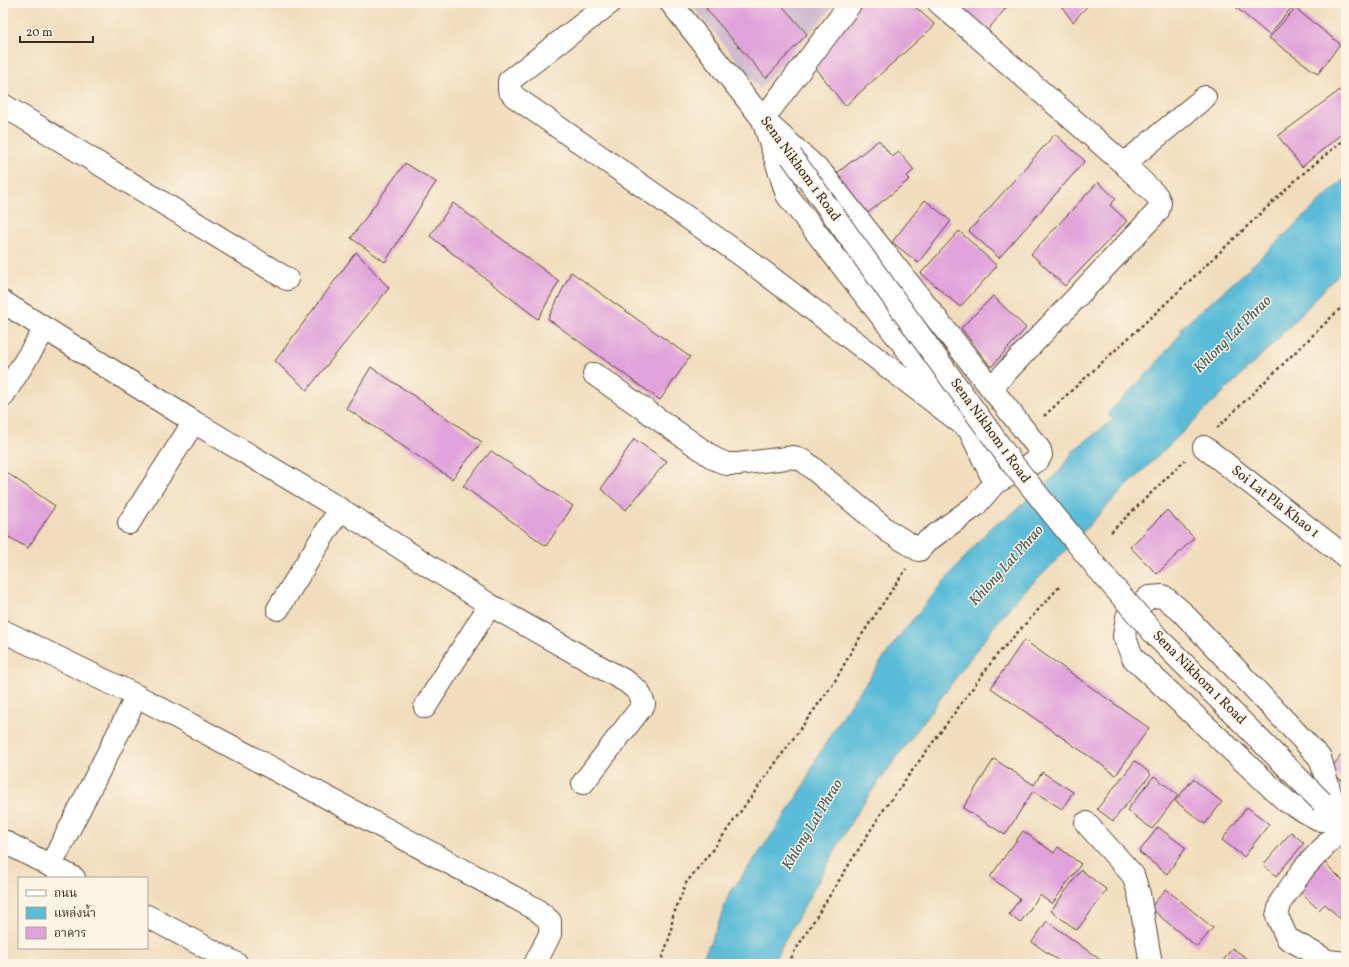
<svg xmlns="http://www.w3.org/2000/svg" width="1349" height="967" viewBox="0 0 1349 967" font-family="Vollkorn,'Noto Serif Thai',serif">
	<rect width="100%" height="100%" fill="#fcf5e5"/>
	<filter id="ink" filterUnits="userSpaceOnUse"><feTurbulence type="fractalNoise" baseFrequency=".025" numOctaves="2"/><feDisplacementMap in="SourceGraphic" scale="8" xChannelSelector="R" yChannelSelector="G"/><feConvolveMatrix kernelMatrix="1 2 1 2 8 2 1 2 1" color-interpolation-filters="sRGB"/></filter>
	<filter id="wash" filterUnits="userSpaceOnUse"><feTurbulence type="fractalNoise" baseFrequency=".012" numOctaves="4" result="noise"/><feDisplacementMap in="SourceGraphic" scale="16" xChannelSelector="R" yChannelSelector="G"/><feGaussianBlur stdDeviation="0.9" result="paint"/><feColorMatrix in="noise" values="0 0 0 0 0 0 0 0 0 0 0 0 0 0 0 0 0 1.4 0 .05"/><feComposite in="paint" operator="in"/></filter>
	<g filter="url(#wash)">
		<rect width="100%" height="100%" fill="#f1ddbd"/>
		<path fill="#cfbdcf" d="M690,3H836L760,89Z"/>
		<path fill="#5abcd8" stroke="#4a737b" d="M1346,177V266L1273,344L1113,500L1048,569L1018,597L992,629L869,795L854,817L772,964H700L716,930L729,894L774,832L804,786L816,759L844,713L901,634L943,583L990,528L1008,517L1059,472L1074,450L1113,420L1107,414L1152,369L1182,332L1180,329L1241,276Z"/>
		<g id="blocks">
			<path fill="#e0a2da" d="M714,3H780L807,34L766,78L706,9Z
				M858,3H911L935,25L845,106L809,59Z
				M952,3H1010L986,32Z
				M1059,3H1090L1073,22Z
				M1233,3H1295L1269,35L1232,4Z
				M1295,8L1340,44L1318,74L1269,38Z
				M1340,90L1346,97V130L1302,167L1278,136Z
				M1055,134L1085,161L999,258L969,231Z
				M879,140L892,157L899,152L914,170L907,176L910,179L864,216L832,177Z
				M405,163L436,182L385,262L351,238Z
				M1098,182L1116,199L1110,205L1127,221L1065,286L1031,254Z
				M925,200L951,221L918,263L892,242Z
				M453,203L559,281L538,319L430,236Z
				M959,231L997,266L960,307L921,273Z
				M356,252L389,288L307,390L275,361Z
				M571,272L690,357L660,400L548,319Z
				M993,296L1026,328L991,367L961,328Z
				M371,367L482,442L452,479L346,408Z
				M634,439L667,461L626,510L601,489Z
				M491,451L573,506L546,546L463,486Z
				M3,470L55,506L28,548L3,534Z
				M1167,510L1194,538L1157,574L1130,547Z
				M1024,640L1149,728L1116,775L991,688Z
				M1346,750V784L1329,770Z
				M994,759L1034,785L1042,772L1073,792L1062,809L1033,791L1005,835L963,808Z
				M1135,761L1151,774L1113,821L1097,809Z
				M1154,776L1178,795L1152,829L1127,810Z
				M1193,779L1222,802L1205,824L1175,801Z
				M1247,807L1269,824L1244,857L1222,840Z
				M1158,827L1186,848L1167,874L1139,852Z
				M1023,831L1054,853L1058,847L1081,864L1052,904L1040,895L1020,923L1009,914L1020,899L990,877Z
				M1291,832L1304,843L1276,876L1263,865Z
				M1319,857L1346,884V924L1325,904L1319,910L1300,892L1306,885L1299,877Z
				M1081,870L1107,890L1077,930L1051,911Z
				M1166,889L1213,928L1197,947L1150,908Z
				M1047,921L1106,964H1063L1032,942Z
				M1232,948L1255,964H1221Z"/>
		</g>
	</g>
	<g filter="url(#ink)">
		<use href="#blocks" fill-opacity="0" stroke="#564536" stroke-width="1"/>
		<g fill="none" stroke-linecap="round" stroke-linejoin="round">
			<g stroke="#564536" stroke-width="24">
				<path id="minor" d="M610,3L509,81V90L515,97L744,257L969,429
					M671,3L772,131
					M939,3L1124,164L1157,196L1160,203L1158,211L991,388
					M3,105L287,279
					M763,119L851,3
					M763,120L787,195L969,429L995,483
					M1124,164L1205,97
					M3,302L194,422L340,509L490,605L627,682L639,692L644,704L583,783
					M594,374L715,459L727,464H738L794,457L804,461L888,531L919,550L926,542L975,506L995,483L1038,460L1041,455L1040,450L991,388L822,173L763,119
					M3,396L45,329
					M1204,447L1346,557
					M129,523L194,422
					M1163,596L1181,611L1320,758L1338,820H1320L1286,801L1133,658L1124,636L1127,617L1149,597Z
					M278,609L340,509
					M3,631L137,696L536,909L550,921V934L535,964
					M425,707L490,605
					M1086,823L1133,875L1139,894L1151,964
					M1344,826L1304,868L1281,901L1277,916L1287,938L1328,961L1346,963
					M3,841L74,878
					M51,865L137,696
					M147,916L237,964"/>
			</g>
			<path stroke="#564536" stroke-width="2.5" stroke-dasharray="3 3" stroke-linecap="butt" d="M1044,416L1161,308L1299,177L1346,138
				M1217,428L1346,303
				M1111,532L1185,460
				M660,964L670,936L673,916L686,883L717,844L835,681L855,645L906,569
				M789,964L793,954L882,812L996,656L1061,585"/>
			<use href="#minor" stroke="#fff" stroke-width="22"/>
			<g stroke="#564536" stroke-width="24" stroke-linecap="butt">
				<path id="minor-bridge" d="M791,156L1012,463L1054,515L1098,569L1158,638L1322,802"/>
			</g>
			<use href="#minor-bridge" stroke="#fff" stroke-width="22"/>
		</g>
	</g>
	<g text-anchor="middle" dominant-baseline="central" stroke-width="3" stroke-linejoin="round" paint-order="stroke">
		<g font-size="14" fill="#3b2a1e" stroke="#fcf5e5">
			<text transform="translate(800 169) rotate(54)">Sena Nikhom 1 Road</text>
			<text transform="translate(990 431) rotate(54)">Sena Nikhom 1 Road</text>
			<text transform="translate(1275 502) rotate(38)">Soi Lat Pla Khao 1</text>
			<text transform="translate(1199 678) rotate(45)">Sena Nikhom 1 Road</text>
		</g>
		<g font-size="15" font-style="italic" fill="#445656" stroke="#fcf5e5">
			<text transform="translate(1233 335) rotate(-45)">Khlong Lat Phrao</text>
			<text transform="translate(1007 566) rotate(-48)">Khlong Lat Phrao</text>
			<text transform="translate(813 825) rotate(-59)">Khlong Lat Phrao</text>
		</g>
	</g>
	<rect width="1349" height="967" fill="none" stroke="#fcf5e5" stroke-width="16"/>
	<rect x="18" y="877" width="130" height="72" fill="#fcf5e5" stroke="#afa495"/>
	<rect x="26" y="890" width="20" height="6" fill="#ffffff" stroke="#afa495"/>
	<text x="54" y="897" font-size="12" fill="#3b2a1e">ถนน</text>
	<rect x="26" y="907" width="20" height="12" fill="#5abcd8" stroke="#afa495"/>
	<text x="54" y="917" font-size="12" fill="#3b2a1e">แหล่งน้ำ</text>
	<rect x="26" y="927" width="20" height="12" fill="#e0a2da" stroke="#afa495"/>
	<text x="54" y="937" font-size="12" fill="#3b2a1e">อาคาร</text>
	<path d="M20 36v6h73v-6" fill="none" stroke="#3b2a1e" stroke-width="2"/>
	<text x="26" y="36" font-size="12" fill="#3b2a1e" stroke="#fcf5e5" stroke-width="3" paint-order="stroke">20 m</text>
</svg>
